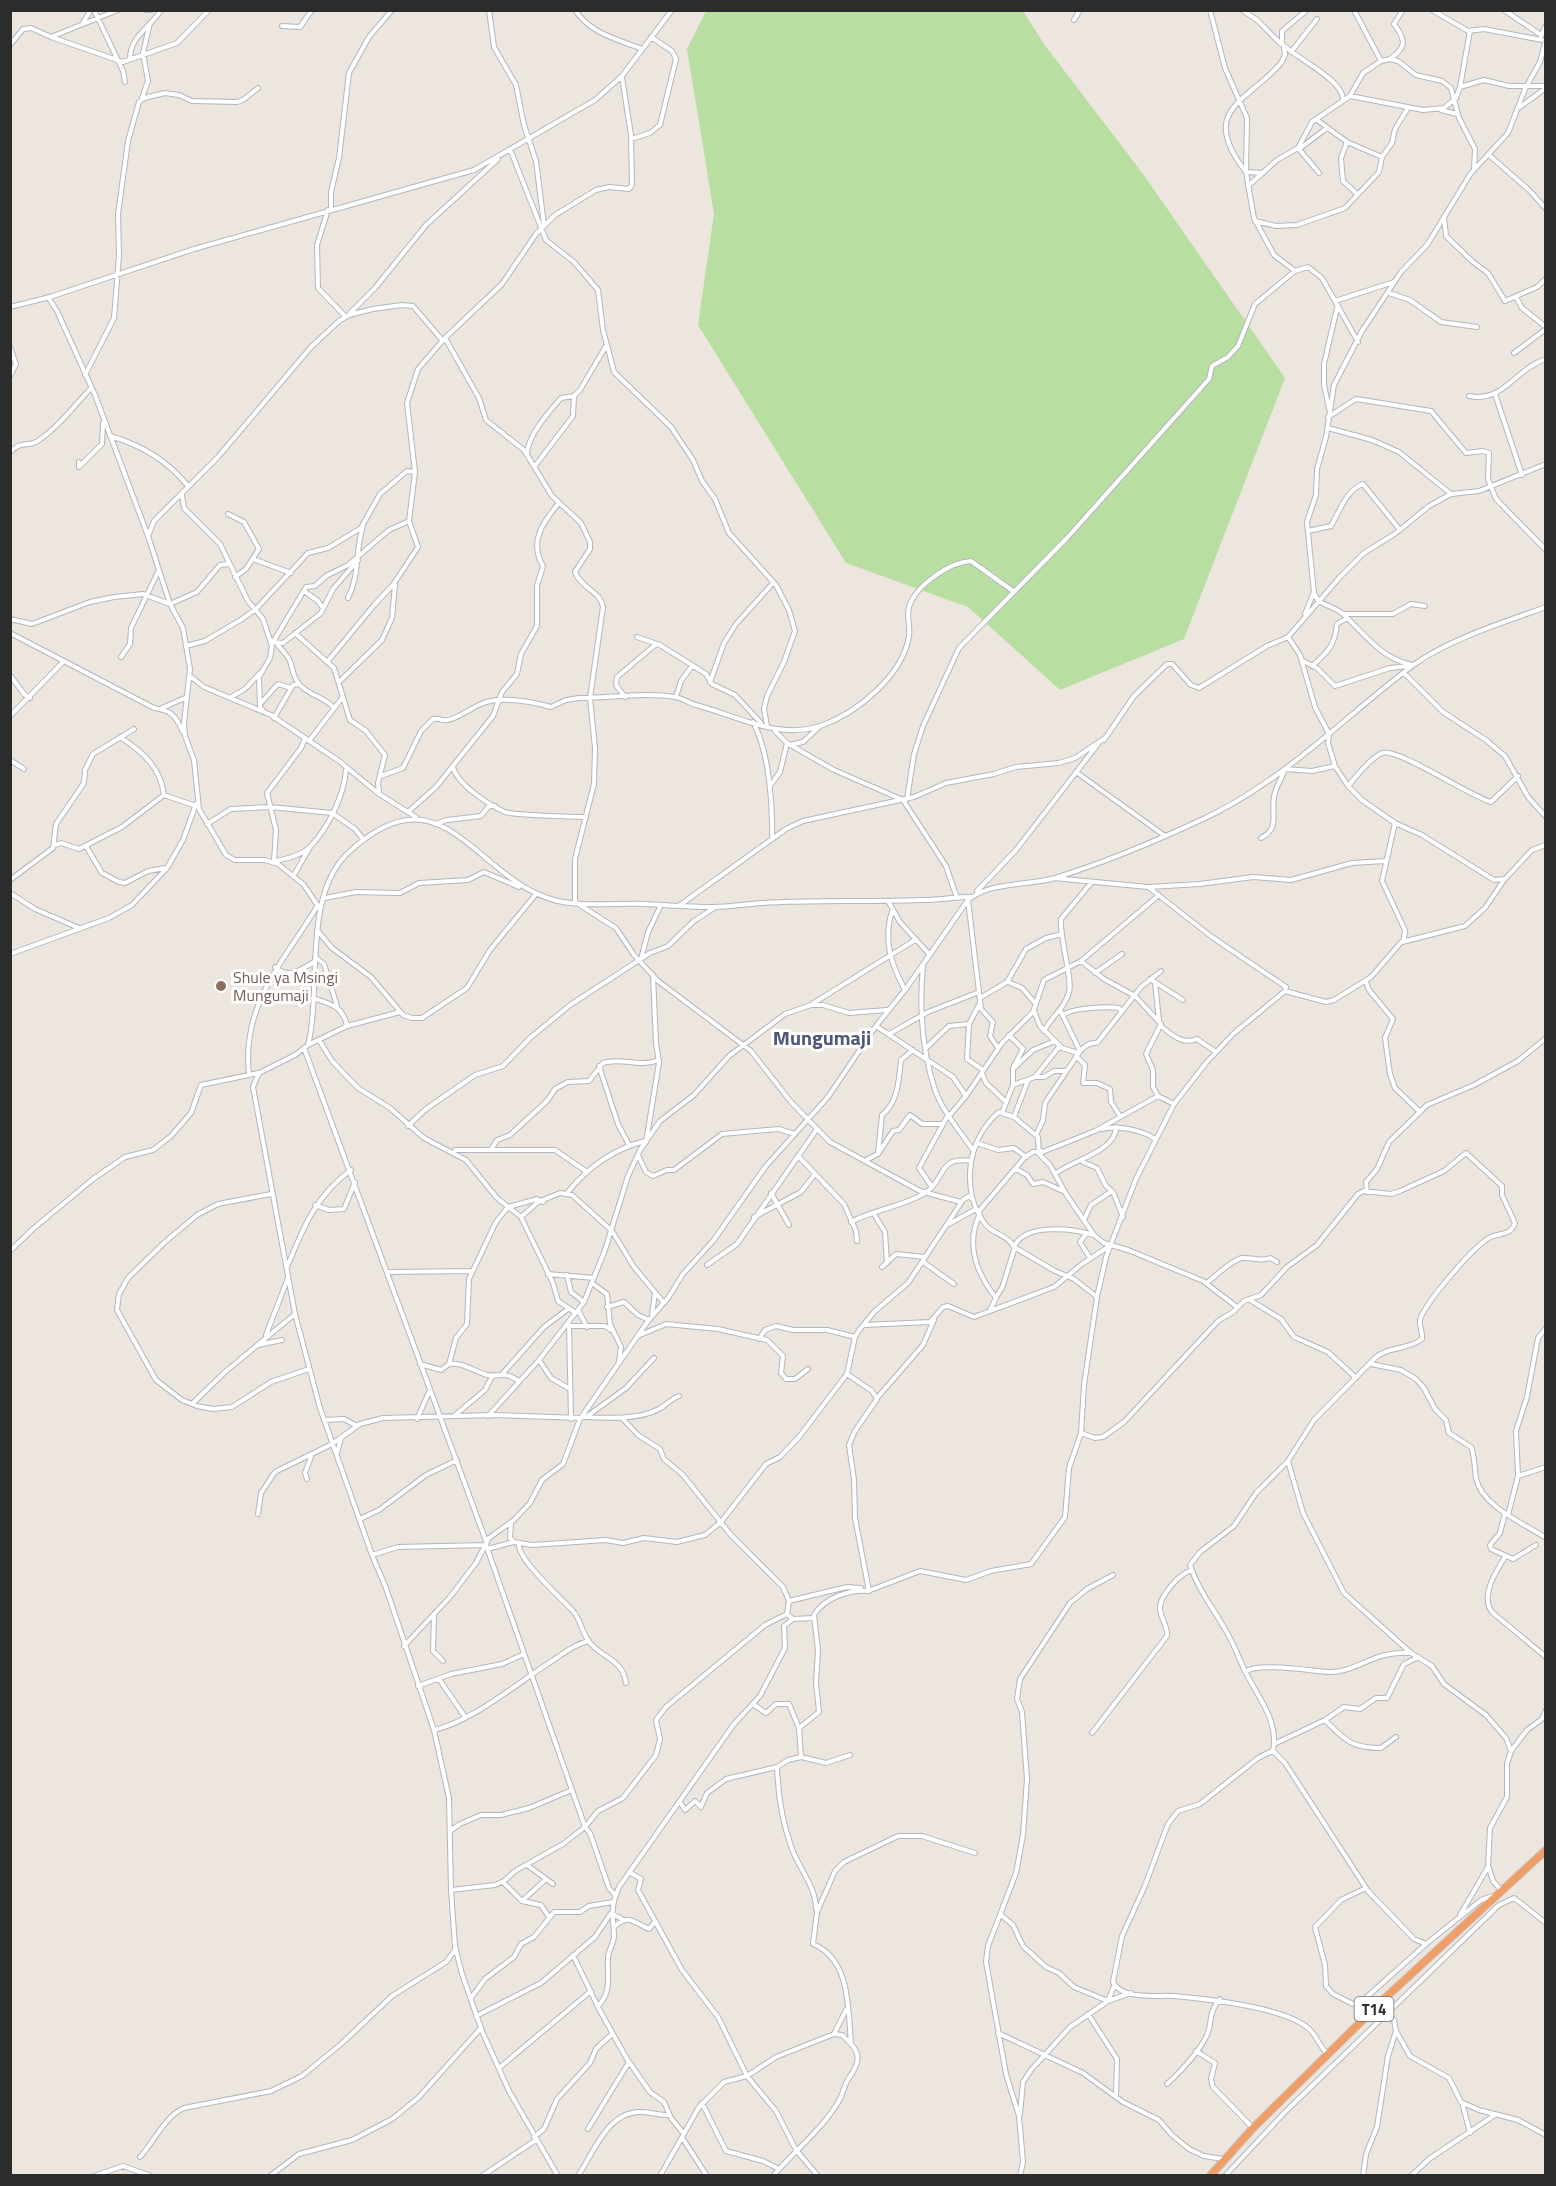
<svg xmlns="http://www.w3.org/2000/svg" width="1556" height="2186" viewBox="0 0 1556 2186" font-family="'Titillium Web',sans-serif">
	<rect width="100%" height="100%" fill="#ece6df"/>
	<path fill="#b8dea1" d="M706,11H1023L1044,44L1143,174L1285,378L1184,639L1060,690L968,607L846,563L698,325L714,214L687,49Z"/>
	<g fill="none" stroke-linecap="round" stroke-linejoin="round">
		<g stroke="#b3b6be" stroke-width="6">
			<path id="street" d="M94,10L123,71L125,82
				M146,10H151
				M489,10L494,47L516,85L524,125L536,161L544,225
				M575,10C591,34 617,39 642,49
				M1210,10L1225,68L1247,118L1246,172L1254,218L1274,255L1295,271
				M1242,10L1257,20L1281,44
				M1307,10L1282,31V44C1296,58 1342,79 1343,99
				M1354,10L1381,61
				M1432,10L1468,31L1484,29L1542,40
				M1504,10L1541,35
				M1545,10L1546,11
				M1074,20L1080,10
				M82,24L91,10
				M282,26L300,27L312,10
				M1541,36L1546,25
				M51,37L123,62L177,43L209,10
				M10,45L23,29L31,28L51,37L118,10
				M1291,52L1317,19
				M130,59C130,36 150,28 161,10
				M1390,59C1407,47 1406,40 1394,24L1403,10
				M1460,87L1484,80L1509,86H1546
				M1350,96L1423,110L1444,108L1456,98L1460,87L1470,31
				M142,98L148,81L143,53L150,23
				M1520,107L1546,88
				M1441,110L1457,114
				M1317,120L1347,142L1382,157
				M631,139L650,133L660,125L676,59L672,51L651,37
				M1347,142L1341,158L1343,181L1356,193
				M510,149L546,240L574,262L598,290L603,330L614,372L671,427L693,460L702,481L715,499L729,533L776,585L789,610L795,631L784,662L767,696L764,709L767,726
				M1299,149L1327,128
				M1299,149L1319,173
				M1489,155L1530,191L1546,209
				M1263,173L1246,172C1197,109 1248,102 1281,63L1285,55L1284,47
				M1248,186L1277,160L1298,148L1312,122L1350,96L1363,73L1381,61L1390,59L1398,61L1416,75L1442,81L1451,88L1459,118L1475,149L1474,170
				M331,209V192L339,158L349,73L369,37L392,10
				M328,210L317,245L318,288L345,316
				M1444,217L1446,236L1473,262L1488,273L1505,301L1537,287L1546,279
				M1255,221L1276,226L1297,225L1345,208L1379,172L1382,157L1392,143L1395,129L1408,108
				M1389,293L1410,300L1441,322L1477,327
				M48,297L57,311L95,395L148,536L170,604L183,628L190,669L184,723L185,736L194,760L199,809L226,855L235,860H265L278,864L304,885L320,909
				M1516,297L1522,308L1546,327
				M1335,301L1394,282
				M10,307L50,297L194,249L474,170L595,100L622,76L672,10
				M350,313L375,288L426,225L498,159
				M445,338L479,398L486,420L524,450L552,496L581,523L590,542V549L575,572C580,587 601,592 603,607L590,698L595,748L594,784L575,859V902L616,928L634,955L658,981L751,1051L791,1102L830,1142L920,1191L961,1202
				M10,347L16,364L10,376
				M1514,353L1546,329
				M85,375L114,318L119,256L118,214L128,141L139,102L144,98L165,93L179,95L192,101L237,102L243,100L258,88
				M1495,394L1522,475
				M1469,396C1504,403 1516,368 1546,359
				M1329,409L1324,385V364L1337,308
				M1328,417L1356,399L1431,411L1466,453L1483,451L1489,453L1488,479L1496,499L1546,550
				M1328,428L1372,440L1399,452L1451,494
				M110,436C142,445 167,460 188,486
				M10,452C23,440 26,447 36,442C57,429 74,406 91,388
				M527,453C529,434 548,413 561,398L574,396L580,390L606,346
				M79,462V467L102,444L103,423
				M1546,464L1479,491L1451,494L1429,506L1396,533L1364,553L1340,577L1288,637L1300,655L1315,707L1329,734L1328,743L1335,766L1348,786L1362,800L1395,823L1422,835L1494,880L1505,879L1532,850L1546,845
				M535,466L573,416L574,396
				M182,495L184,508L220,544L248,601L263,619L272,646L270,658L259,677L260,706L263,711
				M228,514L244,522L259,549L246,569L235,577
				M1308,531L1331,526C1339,512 1347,489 1363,484L1400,530
				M149,534L154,521L218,457L311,347L339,321L349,315L373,309L402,305L413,306L443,341
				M253,559L291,573
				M304,591L318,601L323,608
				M348,598C360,575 355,551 363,526
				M1305,614L1313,594
				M1344,614H1393L1411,604L1425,606
				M10,619L32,624L90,602L114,597L143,594L170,604L197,592L220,565L229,564
				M10,633L154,708C171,710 176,716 183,732
				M295,633L334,668L350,720L366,731L385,755L378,783L379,793
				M637,637L660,645L706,674L712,684L735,695L761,723
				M273,642L306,587L315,586L326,576L348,565L389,530L409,521
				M273,642L283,643L321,613L333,589L358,560
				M277,644C281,649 286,654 289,659C294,668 291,676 300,685C310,696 325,697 334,708
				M186,646L205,641L242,619L256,609L308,553L328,548L361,528L380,494L407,471L415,472
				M121,657L130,644L131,628L158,572
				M1303,661L1317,668L1335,686L1390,668L1409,666
				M327,662L375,604L393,585L418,547L409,521L415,472L407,403L418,369L445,338L502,284L536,234L555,215L596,190L609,187L629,189L632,185L631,135L622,77
				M1412,665C1379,657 1366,635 1343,614C1332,604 1319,607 1314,593L1307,522L1316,495L1317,469L1326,437L1334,385L1362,331L1401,272L1427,245L1471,173L1508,133L1525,89L1540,62L1545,43
				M1312,666C1328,652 1335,645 1337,624L1347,618
				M1404,673L1443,712L1486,740L1505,756L1528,797L1546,817
				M10,675L24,694L30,698
				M190,676L204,687L271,715L339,761L379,794L416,817
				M339,682L382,640L392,618L395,584
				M710,682L724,643L736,624L773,583
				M231,697L245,689L260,673
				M625,697L616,685L617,677L655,645
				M676,697L681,681L692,666
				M260,704L278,684L291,688
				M162,708L185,698
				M10,716L63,662
				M274,718L293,685L299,684
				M753,722C769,751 773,805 772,839
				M120,737C142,751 161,768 164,795
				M1104,740L1134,696L1167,664H1172L1191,685L1199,688L1267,646L1288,637
				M309,741L342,698
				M787,743L834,770L903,800L946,866L957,898
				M790,745L803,742L820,726
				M10,760L24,769
				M453,767C457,784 489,805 505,812C512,815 574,817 586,817
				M1076,772L1165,836
				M381,776L403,768L421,731L433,719C439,718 442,721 447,720C455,720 473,707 481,704C501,695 532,702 551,707L566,700L579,698C610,698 644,692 675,697C682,698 689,703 696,705C738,716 779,741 823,725C858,712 903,675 909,636C911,626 905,614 910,604C918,584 950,562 971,561L1013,591
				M770,786L780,772L787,743L775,731
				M1348,786C1357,776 1369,759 1382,753C1397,747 1469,796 1491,802L1518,776
				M907,799L914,754L923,726L959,648L1067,538L1209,379L1212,366L1228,357L1238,346L1255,304L1295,271L1308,267L1322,278L1358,342
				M270,807L332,813L355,829L364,840
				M409,811L436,787L493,716L502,692L517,674L521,654L537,626V586L543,566C529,542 542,523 559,503
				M207,824L231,809L269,807
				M435,824L447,820L481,816L489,806H495
				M1261,838C1280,829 1271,813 1274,797C1275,788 1282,778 1285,769L1312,771L1335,766
				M55,845L61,843L79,849L122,827L164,795L196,806
				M86,846L102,873L119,882L125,883L148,871L165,868
				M274,861L276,830L267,793L301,748L305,738
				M275,861C286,859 302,855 310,847C328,828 344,796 346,770
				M294,875L310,847
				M1054,878L1148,887L1212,937L1286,987L1285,991L1233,1034L1206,1063L1174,1104L1136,1179L1106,1257L1097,1297L1084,1385L1081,1433L1095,1438L1103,1437L1124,1422L1218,1321L1233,1312L1244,1301L1261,1295L1287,1267L1317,1245L1358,1194L1364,1191L1391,1194L1400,1191L1444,1171L1466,1153L1502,1186V1195L1515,1223C1510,1237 1499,1232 1489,1238C1473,1247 1424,1304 1420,1320C1419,1327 1423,1332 1422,1339C1408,1350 1389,1346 1375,1358L1314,1420L1288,1461L1256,1493L1234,1526L1200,1552L1190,1565C1198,1590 1214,1609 1226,1631C1234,1644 1239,1659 1246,1673C1258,1697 1279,1721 1273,1751L1285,1763L1368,1891L1414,1939L1426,1944L1481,1900L1493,1896
				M10,880L53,848L56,824L84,783L85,770L93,754L134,729
				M1149,887L1200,884L1253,877L1291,880L1352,863L1385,861
				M977,891L1016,850L1098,744
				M10,893L35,909L79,928
				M325,898L356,892L400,893L419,883L468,880L484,872L519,887
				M968,900L981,1009L993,1022L990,1036L998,1048
				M888,901L900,922L930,955
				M680,905L786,829L803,821L914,797L946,783L994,774L1016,767L1059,763L1075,758L1105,738
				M892,911C883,941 891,964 905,990
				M317,930L332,948L371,977L403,1015L412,1018H422L467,988L490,950L536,894
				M1402,942L1465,926L1485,908L1504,880
				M10,954L109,918L132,905L167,868L183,840L196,804
				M315,957L324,964L337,1006
				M641,959L648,932L661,905
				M1081,961L1104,979L1135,996L1161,1024L1146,1054L1153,1070V1087L1158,1096
				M923,966C919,1007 922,1050 935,1090C943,1112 960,1131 973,1150
				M275,967C289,980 301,969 314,962
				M1095,973L1122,954
				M1150,979L1183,1000
				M1008,982L1022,988L1036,1004
				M1366,982L1369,990L1393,1019L1385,1038L1390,1074L1395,1088L1420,1112
				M1155,983L1159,1020
				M1285,991L1326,1002L1334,1000L1371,977L1404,939L1405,930L1382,881L1395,823
				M313,998C331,1004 343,1006 347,1026
				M980,998L1007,982L1026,949L1046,938L1062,934
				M812,1004L915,940
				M1060,1010L1080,1051
				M1034,1011L1040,1026L1061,1047
				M1063,1015C1072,1008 1108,1006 1119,1008L1122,1012
				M969,1024L967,1059L983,1070
				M876,1026L953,1077L966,1096
				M1162,1027C1172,1035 1183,1045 1197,1039L1216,1052
				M1044,1031C1052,1016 1065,1008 1069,992C1073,980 1059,936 1061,919L1091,883
				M889,1034L928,1012L979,992
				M319,1040L332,1061L358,1088L390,1108L424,1138L466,1160L497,1198L521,1217L553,1283L558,1301L576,1313
				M308,1045L347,1026L400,1012
				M304,1048L486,1541
				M926,1048L949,1026L969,1024L980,1003
				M1076,1056L1085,1065L1083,1083H1097L1110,1089L1111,1102L1120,1116
				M599,1066L618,1124L629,1145
				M1014,1068L1033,1050L1055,1041
				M982,1073L986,1083L1005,1101
				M249,1074C241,1004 285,960 318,905
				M1035,1077L1059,1047L1078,1053
				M1013,1085L1035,1077H1044L1054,1071H1066C1076,1061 1080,1042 1097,1043L1141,987L1161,971
				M1002,1113L1013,1085V1068L1023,1049L1009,1035
				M949,1116L966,1096L1002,1043L1033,1012L1044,980L1081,961L1159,895
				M1014,1117L1028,1080
				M408,1126L426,1109L475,1075L503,1066L530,1038L570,1005L650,953L668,946L694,921L714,908
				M1102,1129C1118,1125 1142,1130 1155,1139
				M1036,1135L1043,1120L1045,1103L1066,1072
				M646,1142L659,1063L656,1043L653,975
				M977,1143L998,1150L1014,1148L1026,1157
				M455,1150H555L587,1172
				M491,1150L497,1140L510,1135L547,1101L555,1089L568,1082L589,1081L603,1063C622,1057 640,1068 659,1060
				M1040,1153L1095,1131L1158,1096L1174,1104
				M878,1154L882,1115C898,1103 899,1079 901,1060L913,1050
				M638,1155L646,1172L653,1176L667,1170H674L722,1134L779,1129L795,1134
				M799,1157L844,1204L856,1231L857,1241
				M866,1160L878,1154L893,1131L899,1130L910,1115L922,1124H942
				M1083,1162L1097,1168L1106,1186L1113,1192L1123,1217
				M1016,1169L1027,1175L1033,1184L1043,1182L1063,1191
				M1055,1174C1070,1161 1117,1151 1116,1127
				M932,1187L919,1168L948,1115
				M1367,1192L1366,1182L1377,1169L1389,1142L1427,1105L1474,1085L1518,1061L1546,1038
				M567,1193C588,1167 613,1149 645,1141
				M771,1193L789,1225
				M271,1194L218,1204L197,1215L165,1242L128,1278L119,1294L117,1310L156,1380L182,1400L197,1406L213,1409L232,1407L271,1382L309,1369
				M315,1205L329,1210L344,1209L355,1182
				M979,1211L1025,1157L1033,1152L1041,1151
				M874,1214L885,1232L887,1263
				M980,1214C965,1244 977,1274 996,1298L991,1308
				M521,1217L538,1202L560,1193L572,1195L612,1231L634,1267L664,1303
				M754,1217L801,1192L815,1174
				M1084,1220L1091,1205L1112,1191
				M851,1222C875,1209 902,1207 925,1193C946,1180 937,1156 971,1161
				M949,1224L976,1209
				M1087,1233L1080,1242L1090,1258
				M1014,1247C1024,1223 1072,1228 1093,1235
				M10,1251L34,1228L93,1179L125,1157L153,1150L171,1136L191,1113L201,1085L258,1073
				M923,1262L954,1284
				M707,1265L737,1244L817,1129
				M287,1267C303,1228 316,1195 351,1170
				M882,1267L896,1254L925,1257
				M389,1272L473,1271
				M548,1274L594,1278
				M567,1275L571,1292L584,1302
				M592,1283L607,1294L610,1324L621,1347L619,1362
				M1207,1283C1215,1276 1232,1260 1242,1258C1252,1257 1260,1262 1270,1258L1277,1262
				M996,1297L1002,1288L1015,1247
				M1097,1297L1074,1279L1055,1271L1014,1247C1008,1235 993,1234 985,1224C960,1191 967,1139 999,1112L1014,1117L1038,1137L1039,1154L1050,1165L1066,1194L1094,1235L1104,1243L1128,1250L1203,1281L1237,1307
				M1250,1300L1281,1319L1294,1337L1328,1352L1356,1378
				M607,1307L624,1302L638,1315L649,1320
				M578,1310L587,1327
				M652,1315L655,1293
				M569,1324L571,1419
				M864,1325L930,1322L943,1307L948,1306L974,1317L1054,1287L1082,1264L1111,1245
				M569,1326H605L611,1330
				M266,1335L288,1278
				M640,1335L666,1324L718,1329L767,1340L783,1356L781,1373L786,1379H795L808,1369
				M759,1339L765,1330L776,1326L793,1330H827L855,1337
				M258,1345L282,1340
				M539,1360L551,1378L570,1389
				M420,1364L441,1370L449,1364L456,1338L467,1324L469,1279L496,1222L508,1207L537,1199L543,1202
				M449,1364C463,1362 473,1371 487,1375C502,1378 502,1370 519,1381
				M1371,1364L1401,1370L1416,1379L1424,1388L1435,1409L1446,1420L1449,1433L1471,1447C1474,1452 1475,1471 1476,1478C1481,1506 1525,1524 1546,1538
				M503,1373L544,1327L568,1309
				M877,1398L923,1345L934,1320
				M192,1404L225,1372L295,1314
				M454,1416L485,1390L493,1375
				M488,1416L539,1360L584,1302L605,1250L628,1176L640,1150L660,1121L694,1095L729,1056L785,1014L811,1005H823L849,1013L887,1010
				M582,1417C605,1418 639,1420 659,1409C666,1405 671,1399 679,1396
				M586,1417L626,1388L654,1358
				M417,1419L430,1390
				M324,1420L344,1419L357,1426
				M337,1453L341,1438
				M1288,1461L1303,1513L1344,1593L1411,1653L1432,1666L1444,1684L1486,1715L1506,1738L1511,1751
				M1518,1476L1546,1467
				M307,1479L305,1473L312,1454
				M1505,1513L1500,1533L1490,1545L1491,1549L1513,1559L1536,1545
				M258,1514L261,1493L275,1472L332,1444L360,1424L383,1418L494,1415L581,1418
				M1508,1515L1518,1476L1516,1431L1527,1397L1538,1338L1546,1328
				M360,1519L379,1510L426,1475L457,1460
				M511,1523L510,1538L514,1542L532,1545L606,1540L623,1543L644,1538L677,1542L705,1535L721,1522L766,1464L780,1457L799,1437L847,1374L855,1337L860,1329L875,1311L908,1283L963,1200L969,1196L971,1198
				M519,1544C517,1559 562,1599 573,1611C581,1620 582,1634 590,1643C603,1658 623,1660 626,1683
				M487,1549L514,1542
				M372,1555L398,1547L486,1545L585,1827L590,1833L609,1888L615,1895
				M1505,1557C1496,1571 1479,1598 1493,1613L1546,1657
				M868,1591L920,1571L966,1580L991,1571L1031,1564L1065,1517L1069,1468L1081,1433
				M789,1601L847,1587L861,1588
				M787,1614L793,1619L813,1618
				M434,1615L433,1651L443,1661
				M404,1646L450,1597L476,1563L489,1538L514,1520L530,1503L542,1480L563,1464L580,1419L648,1321L668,1298L683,1274L713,1241L766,1166L828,1097L876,1026L905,990L968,900C991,881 1028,886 1055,878C1106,862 1156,841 1203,819C1283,782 1343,718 1412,666C1447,640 1504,622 1546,607
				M1245,1672C1258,1662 1311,1671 1328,1672C1354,1674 1374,1650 1409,1653
				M439,1679L465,1717
				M418,1686L451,1674L502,1664L524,1654
				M753,1704L766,1713L776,1704H789L799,1728L801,1757
				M1325,1720C1345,1740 1351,1748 1381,1748L1396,1737
				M799,1728L819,1712L816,1683L818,1650L814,1615C824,1598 850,1589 869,1591L855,1518L854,1480L849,1445L855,1431L877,1399L872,1391L847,1374
				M434,1730C473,1721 516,1684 552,1661C564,1653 575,1644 589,1641
				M1092,1733L1167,1636C1168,1627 1161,1619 1160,1609C1159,1596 1180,1573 1192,1570
				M1274,1744L1325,1720L1344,1707L1360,1709L1376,1698H1387L1404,1664L1419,1657
				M1272,1751L1258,1758L1200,1804L1178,1811L1168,1824L1144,1888L1122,1936L1113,1982C1121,2000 1157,1995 1174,1996C1207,1999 1283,2007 1308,2028C1317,2035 1319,2047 1328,2054
				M777,1767C778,1796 782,1822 792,1849C800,1870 816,1887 816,1909
				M680,1802L685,1810L695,1801L701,1807L707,1793L726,1779L777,1767L788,1760L801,1757L826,1763L850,1755
				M450,1831L460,1824L481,1815H501L529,1808L572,1790
				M527,1865L553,1884
				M1489,1868L1493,1881L1501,1890
				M629,1872L641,1879L638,1890L682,1970L718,2017L747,2076L776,2111L796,2150L818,2176
				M503,1882L522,1901L541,1905L549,1917
				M1366,1888L1341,1900L1315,1927L1325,1965L1326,1986L1333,1994L1353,2004H1359L1426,1944
				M451,1890L495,1885L504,1881L515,1871L563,1844L585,1827L598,1811L623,1798L656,1755L660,1739L656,1720L666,1707L765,1625L787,1614L789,1601L783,1587L731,1535L683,1475L664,1459L660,1449L638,1435L622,1418
				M522,1901L545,1880
				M1001,1915L1013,1925L1023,1946L1046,1967L1059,1973L1074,1987L1108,2001L1131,1993
				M1460,1915L1488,1867L1490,1828L1507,1797V1764L1511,1751L1527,1730L1542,1719L1546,1710
				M614,1927C628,1913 633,1922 649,1929L654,1923
				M573,1955L599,2009L627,2059L650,2092L664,2102L671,2118L684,2134
				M471,1998L485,1979L514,1957L521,1944L534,1937L554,1912H580L589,1906L613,1902
				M598,2006C612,1992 607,1977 608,1958C608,1950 614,1944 614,1936C613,1915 610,1907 619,1887L734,1724L760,1696L785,1648L784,1626L793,1619
				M1088,2014L1117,2059L1116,2097
				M476,2016L541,1983L595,1937L611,1913L622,1919
				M1396,2031L1410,2056L1449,2078L1461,2102L1479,2110L1518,2120L1546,2135
				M998,2033L1083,2073L1123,2102L1159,2120L1172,2135L1189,2149L1204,2156L1223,2159
				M835,2034L842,2035L851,2044
				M1196,2051L1215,2063L1211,2079L1213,2087L1252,2127
				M499,2068L591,1991
				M1167,2084C1182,2070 1198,2054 1207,2035C1213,2022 1207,2014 1220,1999
				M1462,2102L1470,2133
				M702,2103L726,2151L763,2161L779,2169
				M1020,2114L1023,2082L1031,2070L1070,2027L1108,2001L1114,1986
				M588,2129L629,2062
				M534,2137L544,2129L557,2099L590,2063L596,2049L612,2034
				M683,2139L707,2176
				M140,2157C155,2141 164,2117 184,2108L271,2091L302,2076L341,2044L392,1996L446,1962L455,1950
				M94,2176L123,2166L151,2176
				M270,2176L299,2154L352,2140L392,2119L418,2098L481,2028
				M482,2176L536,2140
				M558,2176L509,2091L482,2031L462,1974L455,1946L451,1890L449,1798L434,1730L386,1588L372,1555L320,1408L295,1314L253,1087L259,1073L295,1055L308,1045C322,990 302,896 348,853C443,764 474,878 554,900C579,907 618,903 645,904C667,905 690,907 713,907C729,907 746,904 762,903C815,900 868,902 921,900C938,900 955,897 971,897
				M578,2176C593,2154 607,2112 640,2112C650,2112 658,2115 669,2115
				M660,2176L699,2107L724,2082L747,2076L776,2057L834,2034L846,2010
				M773,2176C795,2150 824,2128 840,2099C843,2093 844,2087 847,2081C855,2069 864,2057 851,2044C848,2011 851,1959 813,1944L817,1912L835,1871L844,1862L898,1836H922L975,1853
				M1020,2176L1023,2162L1019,2116L1006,2074L986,1962L988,1946L1016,1873L1023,1835L1027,1779L1022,1712L1017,1699L1020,1679L1070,1603L1087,1589L1113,1575
				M1225,2176L1284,2113L1499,1905L1514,1898L1546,1923
				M1363,2176L1366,2154L1377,2127L1388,2056L1396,2031L1394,2020L1388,2014L1384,2000
				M1411,2176L1429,2159L1495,2115"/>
		</g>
		<g stroke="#c4c4c4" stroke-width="9">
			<path id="highway" d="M1210,2176L1253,2128L1384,1999L1546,1850"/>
		</g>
		<use href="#street" stroke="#fff" stroke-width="4"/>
		<use href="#highway" stroke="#f19d66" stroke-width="7"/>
	</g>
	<circle fill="#8d6e63" stroke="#fff" stroke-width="2" cx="221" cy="986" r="6"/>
	<g text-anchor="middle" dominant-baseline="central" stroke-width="6" stroke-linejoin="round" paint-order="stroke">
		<rect fill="#fff" stroke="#6b6b6b" stroke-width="1.5" x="1354.5" y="1997" width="39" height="24" rx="4.5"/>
		<g font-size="15" font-weight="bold" fill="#2c2c2c">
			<text x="1374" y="2009">T14</text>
		</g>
		<g font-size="16" fill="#785e54" stroke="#fff" text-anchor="start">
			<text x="233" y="977">Shule ya Msingi<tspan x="233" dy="18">Mungumaji</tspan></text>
		</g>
		<g font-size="20" font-weight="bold" fill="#4f5879" stroke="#fff">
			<text x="822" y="1037">Mungumaji</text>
		</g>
	</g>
	<rect width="1556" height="2186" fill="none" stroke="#2c2c2c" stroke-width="24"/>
</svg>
